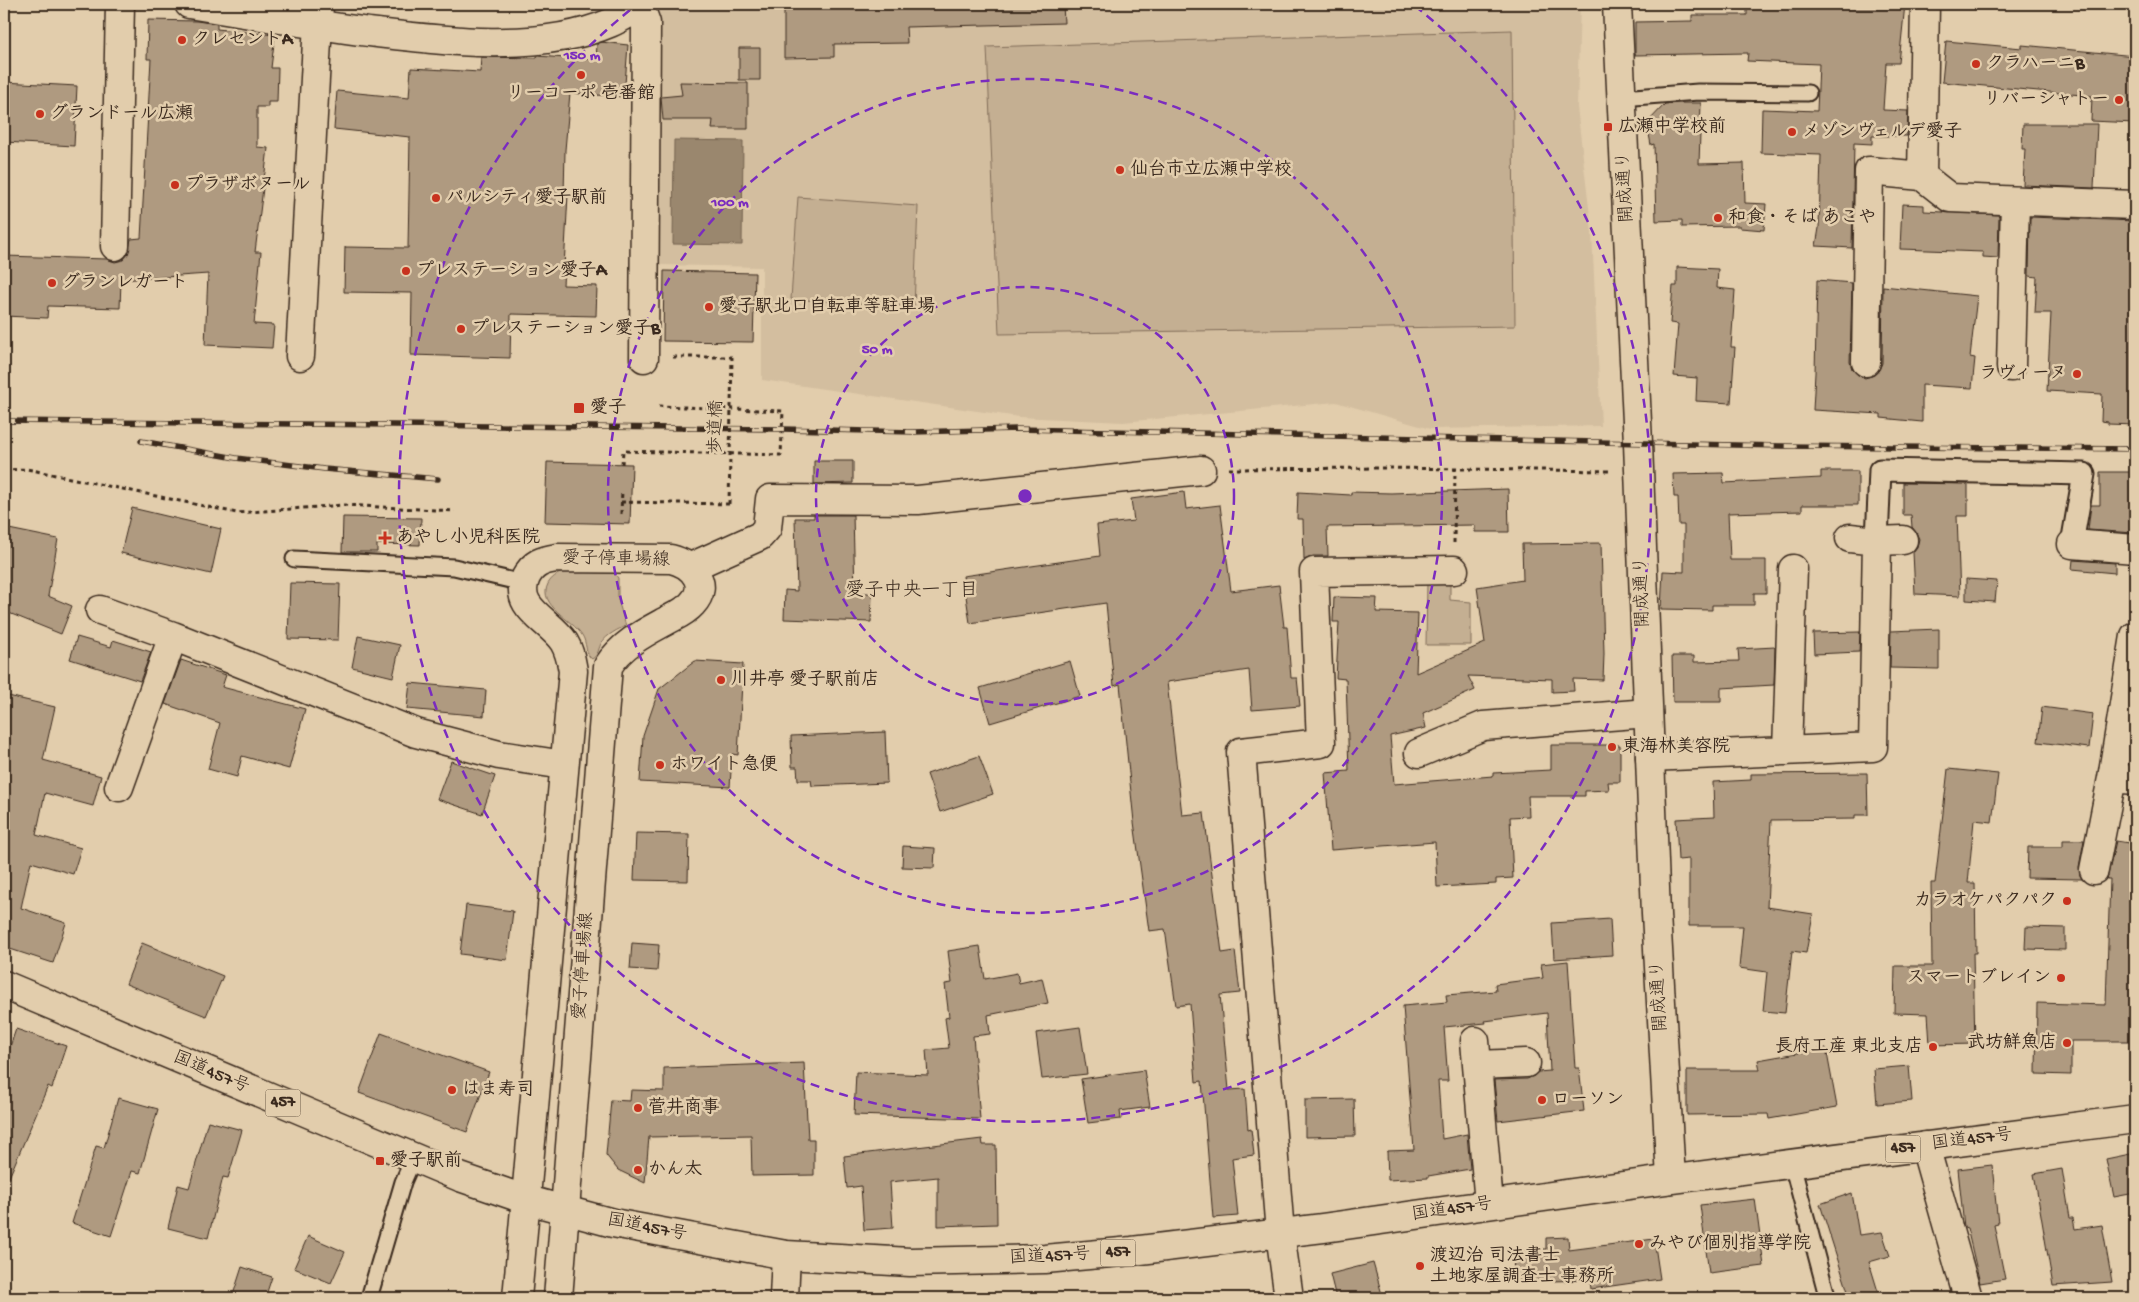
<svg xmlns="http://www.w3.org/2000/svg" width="2139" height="1302" viewBox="0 0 2139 1302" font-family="'Gochi Hand','Klee One',sans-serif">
	<rect width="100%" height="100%" fill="#e2cdac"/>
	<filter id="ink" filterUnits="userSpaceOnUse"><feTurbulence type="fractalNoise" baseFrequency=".02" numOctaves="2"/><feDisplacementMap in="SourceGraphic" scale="10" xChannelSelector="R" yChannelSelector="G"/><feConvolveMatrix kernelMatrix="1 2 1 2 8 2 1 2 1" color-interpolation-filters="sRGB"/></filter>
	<g filter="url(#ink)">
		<path fill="#d3be9f" d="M651,4H1580L1577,107L1592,233L1601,426L1430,429L1336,402L1123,422L1019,417L762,380V267L659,265Z"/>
		<path fill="#c4af92" stroke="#806c58" d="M1512,30L1515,326L999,334L987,47Z
			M798,197L918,206L914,307L791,299Z
			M563,572L614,573L618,578V600L626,626C618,629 607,635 602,642C598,648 599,655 592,659C585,655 587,642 582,635C573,620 537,605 548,584C551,578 557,574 563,572Z
			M1427,581L1450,582V600L1471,602V645H1426Z"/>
		<path fill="#9a876e" stroke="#74624e" d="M674,140L743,141L742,245L673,244Z"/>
		<path fill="#af9a80" stroke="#3b2a1e" d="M784,4H1063L1064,23L906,27L907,43L834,44V57L784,58Z
			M1747,4H1905L1899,63H1886L1883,110L1908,111L1907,136H1872V144L1854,143L1852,248L1816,246L1819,228L1821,155L1761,153L1762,109L1817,111L1819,64L1747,61L1748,53L1635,55V22L1692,21V15H1747Z
			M148,20L197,21L217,24V29L275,35L271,68H278L277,102H268V107H257V147L268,148L255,252H261L254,324L274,325L272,348L205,345L208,274L121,280L120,308L48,306L47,318L4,316V256L107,259L115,262L123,260L128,254L131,239L141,238L151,59H147Z
			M1946,41L2022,48V45L2135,56V123L2091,121L2092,96L1942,82Z
			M601,42L628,45L624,97L570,93L565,150L564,195H568L563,285L597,286L596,316L511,314L510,358L411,355L412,293L344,292L345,247L408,248L410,137L334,129L337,91L409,98L411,68L480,72L481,57L537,58V56L596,60L597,44Z
			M739,48H760V80H739Z
			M4,82L77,86L74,146L4,142Z
			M680,82L748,83V129H712L713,120H663L661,97L682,95Z
			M1681,103H1701L1699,164L1744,163L1745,203L1766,204L1764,230L1740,228V226L1682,227V220L1656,221L1654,144L1651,145L1647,123L1665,104Z
			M2023,124H2097L2094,188L2023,185L2025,149H2022Z
			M1902,204L1924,205V211L1999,215L1998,258L1983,257V252L1900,249Z
			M2030,217L2135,221V425L2108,424V422L2101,421L2102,394L2047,391L2051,313H2035L2037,277L2029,276Z
			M1677,267L1718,269L1717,288L1735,290L1731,347H1735L1731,403L1696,401L1697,378L1674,376L1678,324L1670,323L1673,286H1677Z
			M664,271L755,273L753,342L663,341Z
			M1817,280L1852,283L1850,362L1852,369L1858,375L1865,378L1874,375L1879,370L1882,363L1883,286L1977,296L1970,357L1975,358L1972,388L1922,385V422L1881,418V414L1813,410L1815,373Z
			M814,461H853V483L814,484Z
			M547,462L632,464L630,524L545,522Z
			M1821,471H1858V505H1802V511L1728,513L1730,560H1766V593H1754V605H1712V610L1661,609L1663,571L1684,572V525H1679L1678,497H1674L1673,474L1723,473L1724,483L1821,478Z
			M2100,472H2135V533L2088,530L2091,505H2100Z
			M1903,483L1968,484V516H1957L1960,596L1915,594L1913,552L1917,547L1919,539L1916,532L1912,527L1911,515H1903Z
			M1508,489L1509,532H1475V525L1327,527L1328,556H1313L1304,560L1303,519H1297L1298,492L1351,495V492L1391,493Z
			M1184,492L1186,509L1220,505L1231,591L1279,585L1284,627H1287L1291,678H1297L1300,706L1252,710L1249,670L1167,682L1182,815L1204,813L1222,953L1235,951L1240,993L1220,995L1229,1090L1245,1089L1248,1130L1251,1129L1254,1155L1232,1158L1238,1216L1213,1218L1202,1081L1196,1082L1190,1004L1176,1006L1165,929L1149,931L1134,822L1120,684L1114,686L1106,603L970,623L963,576L1100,556L1097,525L1134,521L1131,499Z
			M132,508L221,529L211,574L121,553Z
			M814,515H853L855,593H872L871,622L784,619L785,590L797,591L795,518H814Z
			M343,517L421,518L420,545L377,544V552H342Z
			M4,528L58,539L48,596L72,606L61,634L4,611Z
			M1601,543L1604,654L1603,680L1573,679L1574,691L1552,692V679L1468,676L1475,690L1423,713L1426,728L1390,736L1394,784L1493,776V773L1551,770V745H1620V782H1608L1609,790L1585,791V796H1528L1529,816L1510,817L1513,878L1496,879V884L1437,887L1435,842L1331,850L1325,773L1349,771L1346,679L1336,678L1339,622H1333L1334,597L1377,598L1376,612L1418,613L1416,673L1485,643L1477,587L1523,580L1522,544Z
			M2073,560L2115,563V573L2072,569Z
			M1966,579L1997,581L1995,602L1966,600Z
			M290,583L340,584L338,640L288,639Z
			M1939,629V669L1890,668L1891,631Z
			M1860,632L1859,652L1814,654L1813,633Z
			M358,636L400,645L393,677L352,667Z
			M77,637L111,647L113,640L151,652L140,681L70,659Z
			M1775,647L1774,685L1721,688V702H1673L1672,656H1694V662L1739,661L1738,649Z
			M181,660L226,675L222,687L305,709L289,769L242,756L237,777L208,769L220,723L165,704Z
			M695,661L743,664L738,755L732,754L730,787L640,782L643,736L659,689Z
			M1070,661L1080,696L990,723L980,688Z
			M410,683L486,690L484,716L407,709Z
			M4,695L55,707L43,760L101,776L93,806L45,793L36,835L81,848L73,874L31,862L21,908L66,923L53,963L4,947Z
			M2042,707L2093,714L2089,748L2038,742Z
			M885,732L887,783L812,786L811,780H798L797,767H792L791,736Z
			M979,756L993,794L940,812L927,774Z
			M451,761L495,776L482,814L437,799Z
			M1948,769L1998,774L1992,822L1974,820L1968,883H1975L1976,953H1973L1975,1044L1930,1045L1928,1014L1894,1013L1895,966H1932L1931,883H1935Z
			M1867,773L1868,815H1855V819L1771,820L1767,907L1813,914L1806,953L1792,951L1785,1013L1763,1011L1767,972L1739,968L1743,926H1689V859L1678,860L1676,819L1714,817L1713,782L1751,780V774Z
			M636,833L689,834L688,881L634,880Z
			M2063,840H2084L2079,867L2082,879L2027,878L2028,847H2063Z
			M2116,841L2135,844V1041H2071V1075L2036,1074L2037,1003L2106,1005L2110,879H2107Z
			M903,846L935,848L934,868L902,867Z
			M466,905L513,911L507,960L460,954Z
			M1610,919L1612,955L1554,959L1552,923Z
			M2026,927L2065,928V950L2025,949Z
			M142,943L223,976L206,1016L126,984Z
			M632,943L659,945L657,971L630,969Z
			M980,946L985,979L1017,973L1019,983L1042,978L1048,1003L988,1015L990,1034L973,1036L980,1119L854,1115L856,1072L928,1075L926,1050L949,1048L945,1018L949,1017L945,984L952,983L948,951Z
			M1568,961L1575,1068H1579L1584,1111L1498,1121L1494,1080L1527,1079L1534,1076L1538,1072L1550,1071L1547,1013L1485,1021L1486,1023L1444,1027L1448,1081H1438L1442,1139L1467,1134L1470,1169L1428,1176V1178L1388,1180L1387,1151L1414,1150L1403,1006L1447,1002L1446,995L1496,991L1495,984L1543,978L1541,964Z
			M1080,1027L1087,1074L1042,1079L1036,1033Z
			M16,1029L66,1046L52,1088L48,1086L4,1189V1064Z
			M381,1033L489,1072L467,1132L359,1093Z
			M1826,1048L1837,1107L1769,1119L1768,1114L1687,1115V1070H1760L1758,1060Z
			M804,1063L808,1139H814V1175L752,1176L751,1135L649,1137L645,1183L618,1170L606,1155L611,1100L630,1101L631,1090L664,1091V1068Z
			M1909,1066L1912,1101L1877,1104L1874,1069Z
			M1144,1070L1150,1107L1120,1111L1121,1119L1088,1123L1081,1079Z
			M118,1098L158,1109L140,1173L132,1171L111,1236L72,1223L96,1146L104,1148Z
			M1354,1099L1355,1136L1305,1137V1100Z
			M208,1121L242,1130L228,1178L223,1177L208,1238L168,1228L178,1185L189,1188Z
			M982,1139L983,1145H996L997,1224L938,1226V1177L890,1182L893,1228L864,1230L861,1186L847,1188L844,1156Z
			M2135,1153V1193L2114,1197L2106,1159Z
			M1992,1165L1998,1224L1994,1225L2005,1279L1980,1283L1967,1228L1964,1227L1958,1169Z
			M2062,1169L2070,1218H2073L2075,1229L2102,1225L2112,1282L2053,1286L2034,1174Z
			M1852,1193L1859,1235L1882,1232L1890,1256L1869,1262L1880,1298H1850L1820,1204Z
			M1755,1199L1764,1266L1709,1273L1700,1205Z
			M308,1236L345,1252L331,1283L294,1268Z
			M1568,1237L1569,1250L1654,1239L1660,1279L1591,1289L1590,1280L1514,1282L1513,1250L1546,1249V1238Z
			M1373,1263L1383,1298H1336L1330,1274Z
			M242,1267L272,1277L265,1298H232Z"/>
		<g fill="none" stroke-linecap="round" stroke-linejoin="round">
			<g stroke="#3b2a1e" stroke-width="19">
				<path id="service" d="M1622,98L1698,92L1808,93
					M294,559L454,567L523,583
					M1792,1164L1826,1292
					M369,1298L403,1182L414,1157"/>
			</g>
			<g stroke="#3b2a1e" stroke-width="25">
				<path id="pedestrian" d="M1877,541L1880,470L2084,474L2072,544"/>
			</g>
			<g stroke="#3b2a1e" stroke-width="31">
				<path id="minor" d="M189,4C249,14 309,24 369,32C443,41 540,53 610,23C621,18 630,12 640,7L641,4
					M640,7L646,23L644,358
					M1922,176L1950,198L2135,205
					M115,246L120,4
					M300,356L319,4
					M1866,362L1869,171L1922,176L1925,4
					M2011,367L2015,201
					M1850,538L1877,541L1903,540
					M2072,544L2135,549
					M691,567L760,536L767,528L770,499L918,500L1201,470
					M100,610L173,636L416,733L499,755L564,765
					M2135,636L2112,778L2135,780
					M1787,751L1793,569
					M1419,753L1483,726L1648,713
					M1650,757L1873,747L1877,541
					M119,787L173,636
					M2094,870L2112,778
					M1475,1041L1489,1204
					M1478,1065L1526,1063
					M1925,1146L1968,1298
					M1280,1233L1241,752L1321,743L1314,572L1454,570
					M784,1298L786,1255"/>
			</g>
			<g stroke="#3b2a1e" stroke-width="31">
				<path id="tertiary" d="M1617,4L1638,443L1656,914L1671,1179
					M1280,1233L1289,1298"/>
			</g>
			<g stroke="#3b2a1e" stroke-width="31">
				<path id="secondary" d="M517,1298L573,671C571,660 570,652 564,642C550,620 512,608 526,577C533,563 543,560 557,558L671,559C692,564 711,584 692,604C685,612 675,616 666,621C644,633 622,644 608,666L558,1298"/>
			</g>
			<g stroke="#3b2a1e" stroke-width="31">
				<path id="trunk" d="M4,985L460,1177L524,1199L613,1223L786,1255L910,1262L1045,1259L1132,1251L1323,1228L1651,1182L2135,1119"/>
			</g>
			<path stroke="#3b2a1e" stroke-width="3" stroke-dasharray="4 4" stroke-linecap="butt" d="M673,357H732
				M622,464L623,451L781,455L783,411L659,406
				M1229,469L1387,468L1612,471
				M4,470L27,469L237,513L344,505L455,511
				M621,502L729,504
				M621,514L622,490
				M1454,543L1455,469"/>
			<use href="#service" stroke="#e2cdac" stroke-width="15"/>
			<use href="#pedestrian" stroke="#e2cdac" stroke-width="21"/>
			<use href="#minor" stroke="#e2cdac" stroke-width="28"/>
			<use href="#tertiary" stroke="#e2cdac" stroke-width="28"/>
			<use href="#secondary" stroke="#e2cdac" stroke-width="28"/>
			<use href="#trunk" stroke="#e2cdac" stroke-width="28"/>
			<g stroke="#3b2a1e" stroke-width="5.5">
				<path id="rail" d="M4,421L782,429L914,432L1017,429L1781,446L2135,449
					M141,441L236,458L324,469L438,479"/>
			</g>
			<use href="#rail" stroke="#e2cdac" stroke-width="4" stroke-dasharray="11" stroke-linecap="butt"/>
			<path stroke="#3b2a1e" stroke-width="3" stroke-dasharray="4 4" stroke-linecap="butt" d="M729,504L732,357"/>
		</g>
	</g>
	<g fill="none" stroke="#7b2cbf" stroke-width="2.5" stroke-dasharray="9 6">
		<circle cx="1025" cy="496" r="209"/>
		<circle cx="1025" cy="496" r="417"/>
		<path d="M1415 6A626 626 0 1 1 635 6"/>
	</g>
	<g fill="#c8321e" stroke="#e2cdac" stroke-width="2">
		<circle cx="182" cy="40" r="5"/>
		<circle cx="1976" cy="64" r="5"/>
		<circle cx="581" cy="75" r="5"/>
		<circle cx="2119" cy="100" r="5"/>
		<circle cx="40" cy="114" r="5"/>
		<rect x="1603" y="122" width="10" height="10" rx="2.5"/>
		<circle cx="1792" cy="132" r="5"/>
		<circle cx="1120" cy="170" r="5"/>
		<circle cx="175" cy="185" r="5"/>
		<circle cx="436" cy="198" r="5"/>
		<circle cx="1718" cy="218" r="5"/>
		<circle cx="406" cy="271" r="5"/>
		<circle cx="52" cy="283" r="5"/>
		<circle cx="709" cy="307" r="5"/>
		<circle cx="461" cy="329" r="5"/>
		<circle cx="2077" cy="374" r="5"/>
		<rect x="573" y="402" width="12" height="12" rx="2.5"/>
		<path d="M382.5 530.5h5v5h5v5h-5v5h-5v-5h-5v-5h5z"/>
		<circle cx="721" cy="680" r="5"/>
		<circle cx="1612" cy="747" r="5"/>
		<circle cx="660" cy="765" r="5"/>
		<circle cx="2067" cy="901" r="5"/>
		<circle cx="2061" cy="978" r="5"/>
		<circle cx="2067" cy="1043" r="5"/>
		<circle cx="1933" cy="1047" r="5"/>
		<circle cx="452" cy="1090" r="5"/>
		<circle cx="1542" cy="1100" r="5"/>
		<circle cx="638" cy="1108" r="5"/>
		<rect x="375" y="1156" width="10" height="10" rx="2.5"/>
		<circle cx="638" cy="1170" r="5"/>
		<circle cx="1639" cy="1244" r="5"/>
		<circle cx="1420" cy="1266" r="5"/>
	</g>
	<g text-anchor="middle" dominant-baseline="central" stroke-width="5" stroke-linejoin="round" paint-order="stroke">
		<g fill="#e2cdac" stroke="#6d5b49" stroke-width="1">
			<rect x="265.5" y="1089.5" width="35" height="27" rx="4"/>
			<rect x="1885.5" y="1135.5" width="35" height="27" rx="4"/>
			<rect x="1100.5" y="1239.5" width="35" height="27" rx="4"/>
		</g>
		<g font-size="16" font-weight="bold" fill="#3b2a1e">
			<text x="283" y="1103">457</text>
			<text x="1903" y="1149">457</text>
			<text x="1118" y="1253">457</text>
		</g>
		<g font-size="18" font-weight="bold" fill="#3b2a1e" stroke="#e2cdac" text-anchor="start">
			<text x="192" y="40">クレセントA</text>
			<text x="1986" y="64">クラハーニB</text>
			<text x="581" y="94" text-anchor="middle">リーコーポ 壱番館</text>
			<text x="2109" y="100" text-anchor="end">リバーシャトー</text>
			<text x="50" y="114">グランドール広瀬</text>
			<text x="1618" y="127">広瀬中学校前</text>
			<text x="1802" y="132">メゾンヴェルデ愛子</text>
			<text x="1130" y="170">仙台市立広瀬中学校</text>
			<text x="185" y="185">プラザボヌール</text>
			<text x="446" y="198">パルシティ愛子駅前</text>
			<text x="1728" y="218">和食・そば あこや</text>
			<text x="416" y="271">プレステーション愛子A</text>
			<text x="62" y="283">グランレガート</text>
			<text x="719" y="307">愛子駅北口自転車等駐車場</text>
			<text x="471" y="329">プレステーション愛子B</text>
			<text x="2067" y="374" text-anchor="end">ラヴィーヌ</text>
			<text x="590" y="408">愛子</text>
			<text x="396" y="538">あやし小児科医院</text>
			<text x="731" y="680">川井亭 愛子駅前店</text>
			<text x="1622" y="747">東海林美容院</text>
			<text x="670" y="765">ホワイト急便</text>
			<text x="2057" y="901" text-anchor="end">カラオケパクパク</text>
			<text x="2051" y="978" text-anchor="end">スマートブレイン</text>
			<text x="2057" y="1043" text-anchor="end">武坊鮮魚店</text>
			<text x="1923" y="1047" text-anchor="end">長府工産 東北支店</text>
			<text x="462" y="1090">はま寿司</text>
			<text x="1552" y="1100">ローソン</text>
			<text x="648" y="1108">菅井商事</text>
			<text x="390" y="1161">愛子駅前</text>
			<text x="648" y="1170">かん太</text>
			<text x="1649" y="1244">みやび個別指導学院</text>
			<text x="1430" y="1256">渡辺治 司法書士<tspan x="1430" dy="21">土地家屋調査士 事務所</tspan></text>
		</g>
		<g font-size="18" fill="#3b2a1e" stroke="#e2cdac">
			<text transform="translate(1626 187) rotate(-93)">開成通り</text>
			<text transform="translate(717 427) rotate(-89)">歩道橋</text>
			<text transform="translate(616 560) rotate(1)">愛子停車場線</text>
			<text transform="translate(1643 592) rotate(-92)">開成通り</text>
			<text transform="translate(584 966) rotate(-86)">愛子停車場線</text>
			<text transform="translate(1660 996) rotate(-93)">開成通り</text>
			<text transform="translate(211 1073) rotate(23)">国道457号</text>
			<text transform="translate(1972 1140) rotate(-7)">国道457号</text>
			<text transform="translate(1452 1210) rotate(-8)">国道457号</text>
			<text transform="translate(647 1228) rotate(11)">国道457号</text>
			<text transform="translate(1050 1257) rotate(-3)">国道457号</text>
		</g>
		<g font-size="19" fill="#3b2a1e" stroke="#e2cdac">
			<text x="912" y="591">愛子中央一丁目</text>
		</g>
	</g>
	<circle cx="1025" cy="496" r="8" fill="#7b2cbf" stroke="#e2cdac" stroke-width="2.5"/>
	<g font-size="15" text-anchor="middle" font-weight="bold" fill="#7b2cbf" stroke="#e2cdac" stroke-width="5" stroke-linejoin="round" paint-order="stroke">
		<text x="582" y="59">150 m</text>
		<text x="730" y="206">100 m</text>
		<text x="877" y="353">50 m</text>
	</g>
	<rect width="2139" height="1302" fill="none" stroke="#e2cdac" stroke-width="20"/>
	<rect x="10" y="10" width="2119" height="1282" fill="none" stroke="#3b2a1e" stroke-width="2" filter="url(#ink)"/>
</svg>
